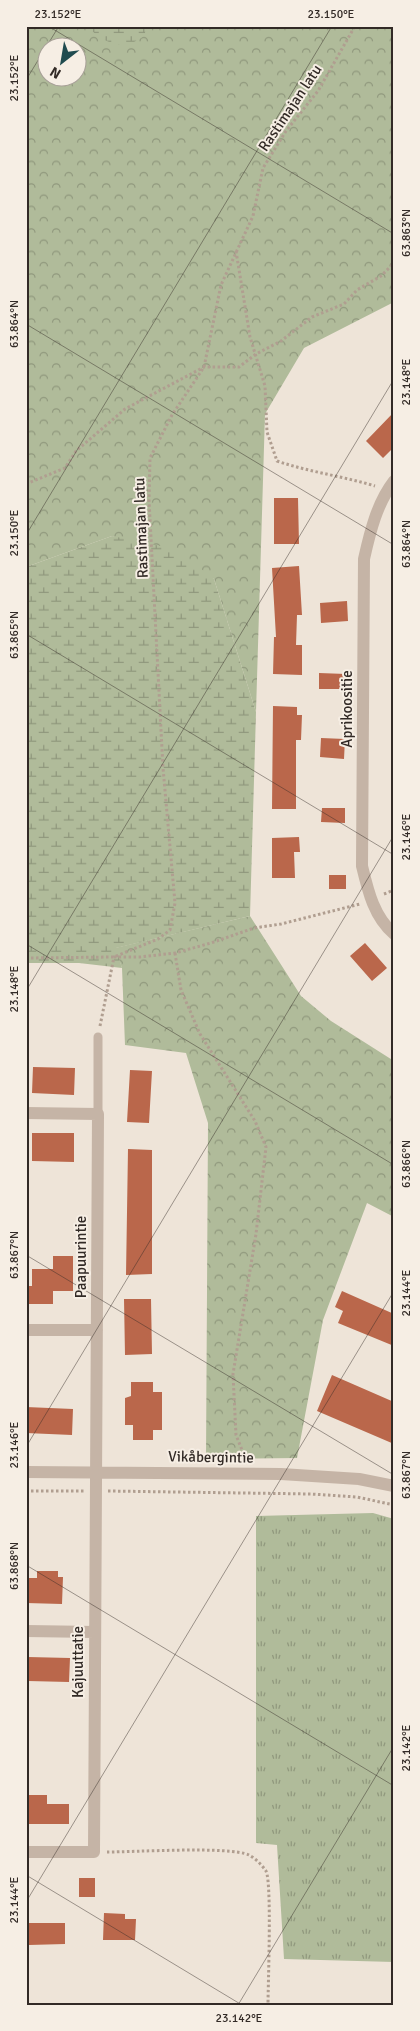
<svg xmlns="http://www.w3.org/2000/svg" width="420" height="2031" viewBox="0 0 420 2031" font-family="Signika,sans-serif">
	<defs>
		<pattern id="grass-tufts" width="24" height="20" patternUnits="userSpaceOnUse" patternTransform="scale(1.25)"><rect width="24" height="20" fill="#b0bb9a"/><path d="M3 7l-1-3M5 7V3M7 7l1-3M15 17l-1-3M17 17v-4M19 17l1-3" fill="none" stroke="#90987d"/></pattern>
		<pattern id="forest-crowns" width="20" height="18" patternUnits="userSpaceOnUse" patternTransform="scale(1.25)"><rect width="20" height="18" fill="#b0bb9a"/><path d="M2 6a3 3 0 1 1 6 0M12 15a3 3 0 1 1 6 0" fill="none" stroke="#90987d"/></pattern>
		<pattern id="wetland-marsh" width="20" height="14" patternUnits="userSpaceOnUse" patternTransform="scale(1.25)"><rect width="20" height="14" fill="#b0bb9a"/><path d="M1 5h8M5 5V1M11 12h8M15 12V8" fill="none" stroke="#90987d"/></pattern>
	</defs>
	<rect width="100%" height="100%" fill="#eee4d8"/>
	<path fill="url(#grass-tufts)" d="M373,1513L394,1519V1962L284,1959L277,1845L256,1843V1516Z"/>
	<path fill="url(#forest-crowns)" fill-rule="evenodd" d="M26,26H394V302L304,348L265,414L256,712L214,579L112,536L26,567ZM48,48H78V78H48Z
		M250,916L301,996L331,1021L394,1061V1217L367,1203L323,1320L297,1458L206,1459L208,1123L186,1053L125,1045L122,968L115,948Z"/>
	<path fill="url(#wetland-marsh)" d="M88,26H147L144,36C139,39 132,44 126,45C112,46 96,37 88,26Z
		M112,536L175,549L214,579L256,712L250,916L116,948L122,968L79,963H26V567Z"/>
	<path fill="#ba674b" d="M394,412V447L383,458L366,441Z
		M274,498H298L299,544H274Z
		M299,566L302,615H297L296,645H302V675L273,674L274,637H276L272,568Z
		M347,601L348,621L321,623L320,603Z
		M319,673L346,674V689H319Z
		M273,706L297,707V715H302L301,740H296V809H272Z
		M321,738L345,739L344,759L320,757Z
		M322,808H345V823L321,822Z
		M299,837L300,852H294L295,878H272V838Z
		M329,875H346V889H329Z
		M365,943L387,968L372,981L350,956Z
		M33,1067L75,1068L74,1095L32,1093Z
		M130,1070L152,1071L149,1123L127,1122Z
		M32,1133H74V1162L32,1161Z
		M128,1149L152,1150V1274L126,1275Z
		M53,1256H73V1291H53V1304H26V1286H32V1269H53Z
		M342,1291L394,1314V1346L338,1323L343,1311L335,1307Z
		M124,1299H151L152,1354L125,1355Z
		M332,1375L394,1402V1444L317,1411Z
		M131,1382H153V1392H162V1430H153V1440H133V1425H125V1398L131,1396Z
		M26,1407L73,1409L72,1435L26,1433Z
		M37,1571H58V1577H63L62,1604L26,1603V1578H37Z
		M28,1657L70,1658L69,1682L28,1681Z
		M26,1795H47V1804H69V1824H26Z
		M79,1878H95V1897H79Z
		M104,1913L125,1914V1919H136L135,1940H103Z
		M29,1923H65V1944L29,1945Z"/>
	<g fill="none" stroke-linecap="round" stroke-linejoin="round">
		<path stroke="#b09e90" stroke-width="3" stroke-dasharray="2.5 2.5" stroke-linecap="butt" d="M236,251L250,337L265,386L267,432L277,461C309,472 342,476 375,486
			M26,484L65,468L76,451L125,409L204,367H239L256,354L281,341L312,317L344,304L357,290L381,276L394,263
			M384,894L394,890
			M175,953L181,990L200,1034L255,1121L266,1147L256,1234L233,1374L236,1435L246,1460
			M26,958L114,957L158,939L170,930L175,903L163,768L149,500L150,458L172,415L204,367L221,285L253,216L263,168L286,131L318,91L355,26
			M100,1026L114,957H140L175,953L211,943L254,928L281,924L360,904
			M26,1491H84
			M108,1491L311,1494L357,1497L394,1505
			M107,1852C134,1852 230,1846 249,1855C255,1858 262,1865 266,1871C272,1882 268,1985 268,2005"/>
		<path stroke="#c5b4a6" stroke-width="9" d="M98,1037V1114"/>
		<path stroke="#c5b4a6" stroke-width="12" d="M394,481C377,503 370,532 364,559L362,866C368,891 374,917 394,934
			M26,1113L98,1114L94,1852H26
			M26,1330H97
			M26,1472L281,1474L359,1479L394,1486
			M26,1631L95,1632"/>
	</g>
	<path fill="none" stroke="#322a26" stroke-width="1" stroke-opacity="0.45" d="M48,26L394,234M26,80L59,26M26,324L394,545M26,535L332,26M26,634L394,855M26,944L394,1165M26,991L394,379M26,1255L394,1475M26,1447L394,835M26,1565L394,1786M26,1875L242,2005M26,1902L394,1291M238,2005L394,1746"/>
	<g text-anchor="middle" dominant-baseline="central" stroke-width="4" stroke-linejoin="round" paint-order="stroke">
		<g font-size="15" fill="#322a26" stroke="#f6eee4">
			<text transform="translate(290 108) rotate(-56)">Rastimajan latu</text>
			<text transform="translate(141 528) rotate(-92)">Rastimajan latu</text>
			<text transform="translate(347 709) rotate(-90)">Aprikoositie</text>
			<text transform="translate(81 1257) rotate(-90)">Paapuurintie</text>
			<text transform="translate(211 1457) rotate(1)">Vikåbergintie</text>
			<text transform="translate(78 1662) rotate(-90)">Kajuuttatie</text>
		</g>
	</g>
	<rect width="420" height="2031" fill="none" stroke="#f6eee4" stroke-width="55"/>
	<g transform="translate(62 62) rotate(211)"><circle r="24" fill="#f6eee4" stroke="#a8a098"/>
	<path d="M0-4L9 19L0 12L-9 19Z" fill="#204b4f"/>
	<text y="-8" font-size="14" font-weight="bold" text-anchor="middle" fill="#322a26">N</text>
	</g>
	<rect x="28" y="28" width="364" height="1976" fill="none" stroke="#322a26" stroke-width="2"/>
	<g font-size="12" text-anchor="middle" fill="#322a26">
		<text x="58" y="18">23.152°E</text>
		<text x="331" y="18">23.150°E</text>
		<text transform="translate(14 78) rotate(-90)" y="4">23.152°E</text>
		<text transform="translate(406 233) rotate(-90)" y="4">63.863°N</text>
		<text transform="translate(14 324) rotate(-90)" y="4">63.864°N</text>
		<text transform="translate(406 382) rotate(-90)" y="4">23.148°E</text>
		<text transform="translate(14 533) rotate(-90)" y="4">23.150°E</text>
		<text transform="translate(406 544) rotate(-90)" y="4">63.864°N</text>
		<text transform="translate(14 635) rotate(-90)" y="4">63.865°N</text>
		<text transform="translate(406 837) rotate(-90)" y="4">23.146°E</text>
		<text transform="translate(14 989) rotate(-90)" y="4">23.148°E</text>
		<text transform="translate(406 1164) rotate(-90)" y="4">63.866°N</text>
		<text transform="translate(14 1255) rotate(-90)" y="4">63.867°N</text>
		<text transform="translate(406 1293) rotate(-90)" y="4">23.144°E</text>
		<text transform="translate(14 1445) rotate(-90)" y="4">23.146°E</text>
		<text transform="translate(406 1475) rotate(-90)" y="4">63.867°N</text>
		<text transform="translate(14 1566) rotate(-90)" y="4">63.868°N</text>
		<text transform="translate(406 1748) rotate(-90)" y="4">23.142°E</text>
		<text transform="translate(14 1900) rotate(-90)" y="4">23.144°E</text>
		<text x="239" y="2022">23.142°E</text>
	</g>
</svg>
